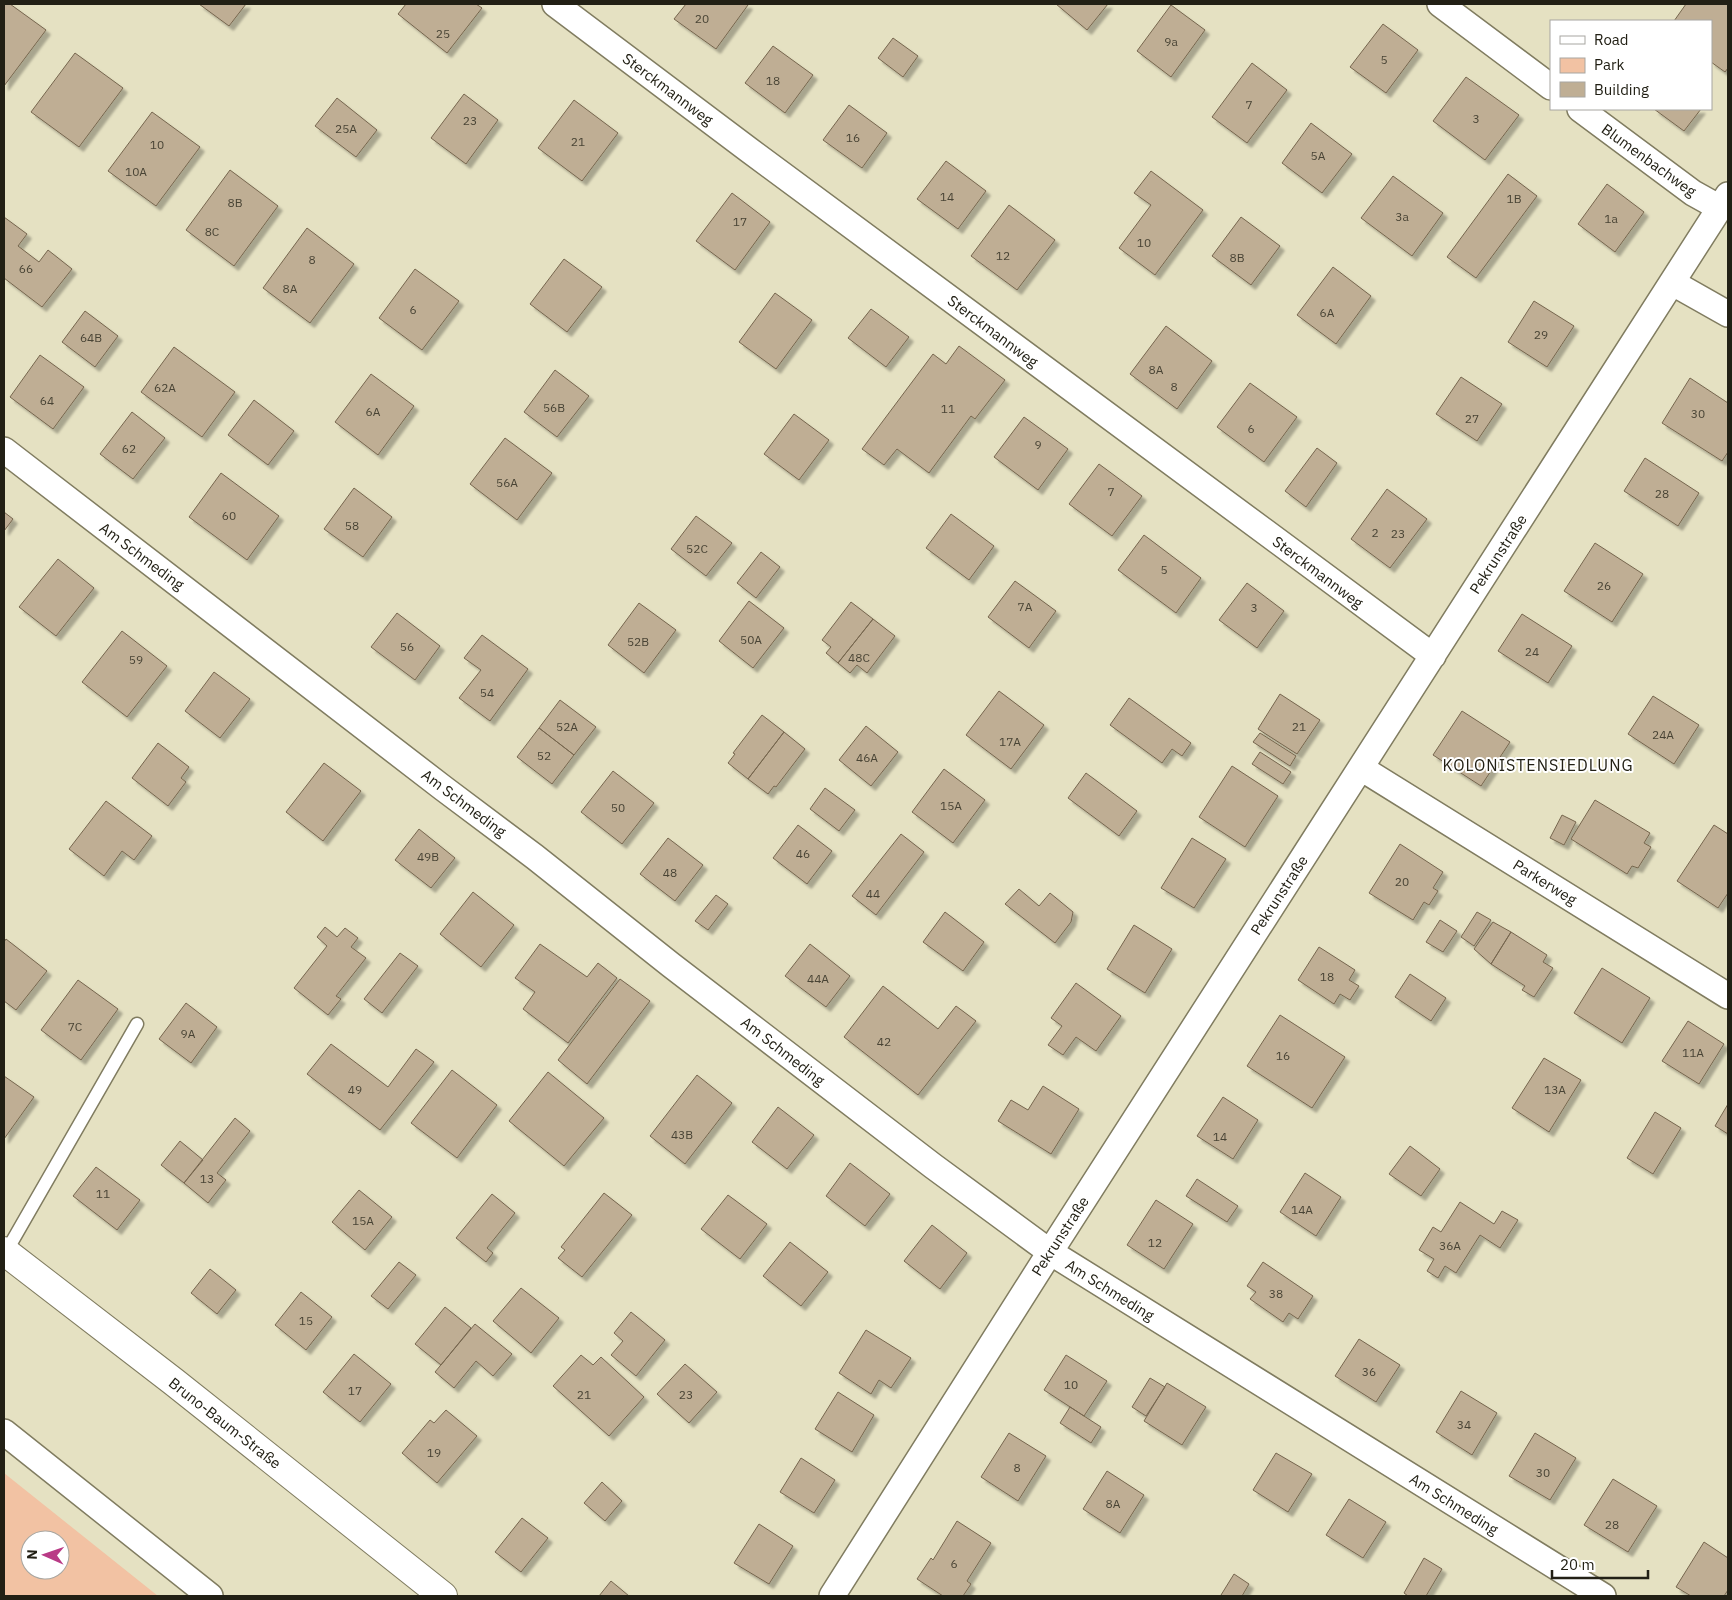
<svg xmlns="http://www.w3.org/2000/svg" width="1732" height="1600" viewBox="0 0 1732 1600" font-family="'IBM Plex Sans',sans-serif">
	<defs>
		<filter id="shadow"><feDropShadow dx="4.5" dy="4.5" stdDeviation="1" flood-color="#0004"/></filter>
	</defs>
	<rect width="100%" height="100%" fill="#e5e1c2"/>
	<path fill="#f2c2a3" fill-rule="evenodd" d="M4,1473L158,1596H4ZM30,1540H60V1570H30Z"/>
	<path fill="#bfae94" stroke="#76664e" filter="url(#shadow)" d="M4,4H10L46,30L4,86Z
		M199,4H246L229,26Z
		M406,4H476L482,8L447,53L398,14Z
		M686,4H747L748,5L716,49L674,19Z
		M1056,4H1108L1087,30Z
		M1686,4H1728V68L1725,72L1711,62V21H1674Z
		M1171,5L1205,30L1171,77L1137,51Z
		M1383,24L1418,50L1386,93L1350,67Z
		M893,38L918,56L903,77L878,58Z
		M773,46L813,75L785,113L745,83Z
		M75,53L123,88L79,147L31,112Z
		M1252,63L1287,90L1247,143L1212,117Z
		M1466,77L1519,115L1485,160L1433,121Z
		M464,94L498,120L466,164L431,138Z
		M337,98L377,130L356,157L315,126Z
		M574,100L618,133L582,181L538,148Z
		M849,105L887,133L862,168L823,140Z
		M1654,109H1701L1684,131Z
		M152,112L200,147L156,206L108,171Z
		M1311,123L1352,154L1322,193L1282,163Z
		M946,161L986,191L958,229L917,199Z
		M230,170L278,206L234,266L186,230Z
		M1151,171L1203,210L1155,275L1119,248L1151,205L1134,193Z
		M1508,174L1537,196L1476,278L1447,257Z
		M1393,176L1443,213L1412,256L1361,218Z
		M1607,184L1644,212L1615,252L1578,224Z
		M732,193L770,222L735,270L696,241Z
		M1009,205L1055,240L1017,290L971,256Z
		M4,217L27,234L18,246L39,262L48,250L72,269L42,307L4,278Z
		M1241,217L1280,246L1251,285L1212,256Z
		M307,228L354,264L310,323L263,288Z
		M564,259L602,287L567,332L530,304Z
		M1333,267L1371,296L1336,344L1297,315Z
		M415,269L459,301L422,350L379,318Z
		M775,293L812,320L776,369L739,342Z
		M1534,301L1574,326L1547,367L1508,342Z
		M871,309L909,337L886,367L848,338Z
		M85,311L118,336L95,367L62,342Z
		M1166,326L1212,361L1177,409L1130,374Z
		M959,346L1005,380L975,419L971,416L929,473L897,449L884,465L862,449L933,354L946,364Z
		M174,347L235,392L202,437L141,392Z
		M40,355L84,387L53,429L10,397Z
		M555,370L589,396L557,437L524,412Z
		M371,374L414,406L378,455L335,422Z
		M1461,377L1502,404L1477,441L1436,414Z
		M1690,378L1728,403V452L1722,461L1662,423Z
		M1250,383L1297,417L1264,462L1217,427Z
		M254,400L294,431L268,465L228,435Z
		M132,412L165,438L133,479L100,454Z
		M794,414L829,440L799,480L764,454Z
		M1024,417L1068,449L1038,490L994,457Z
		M505,438L552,473L517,520L470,484Z
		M1317,448L1337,463L1306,507L1285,491Z
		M1645,458L1699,493L1678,526L1624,491Z
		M1099,464L1142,496L1112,536L1069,504Z
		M221,473L279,516L247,560L189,517Z
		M354,488L392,517L363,557L324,529Z
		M1387,489L1427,519L1390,568L1351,539Z
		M4,512L13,519L4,531Z
		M951,514L994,546L969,580L926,548Z
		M696,516L732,543L706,576L671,549Z
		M1144,535L1201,578L1176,613L1118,570Z
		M1595,543L1643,574L1612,622L1564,591Z
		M761,552L780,567L756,598L737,583Z
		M58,559L94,588L56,636L19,607Z
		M1015,581L1056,611L1029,648L988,617Z
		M1247,583L1284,611L1257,648L1219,620Z
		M749,601L784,628L753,668L719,641Z
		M851,602L873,619L838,663L826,653L831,647L822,640Z
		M639,603L676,630L644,673L608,645Z
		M397,613L440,646L415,680L371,647Z
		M1522,614L1572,646L1548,683L1498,651Z
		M873,619L895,636L867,673L857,665L850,673L838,663Z
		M122,631L167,666L127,717L82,682Z
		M482,635L528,669L490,721L459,698L481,670L464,658Z
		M214,672L250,699L220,738L185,711Z
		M999,691L1044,725L1011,769L966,735Z
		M1280,694L1320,720L1297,754L1258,729Z
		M1653,696L1699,725L1674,764L1628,734Z
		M1129,698L1191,743L1182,756L1172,749L1162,763L1110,725Z
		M560,700L596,727L574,755L539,728Z
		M1462,711L1510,742L1481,786L1433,755Z
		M762,715L784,732L748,779L728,763L735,754L733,753Z
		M866,726L898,752L871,786L839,760Z
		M539,728L574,755L552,784L517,757Z
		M784,732L805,749L776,787L774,786L768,794L748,779Z
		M1260,733L1296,756L1290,766L1253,742Z
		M158,743L189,767L181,778L186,782L168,806L132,778Z
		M1260,752L1291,772L1283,784L1252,764Z
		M324,763L361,791L323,841L286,812Z
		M1232,766L1278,796L1245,847L1199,817Z
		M944,769L985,800L953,843L912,812Z
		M613,771L654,803L622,844L581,812Z
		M1086,773L1137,811L1119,836L1068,798Z
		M825,788L855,810L839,831L810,809Z
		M1595,800L1650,833L1644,843L1651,847L1638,868L1632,866L1627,874L1571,839Z
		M106,801L152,836L134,860L122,851L104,876L69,849Z
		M1562,815L1576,822L1564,845L1550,838Z
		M798,825L832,851L807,884L773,858Z
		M1714,825L1728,834V893L1718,908L1677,881Z
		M419,829L455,858L431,888L395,860Z
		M901,834L924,852L876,915L852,896Z
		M668,838L703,865L675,901L640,874Z
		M1192,838L1226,859L1194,908L1161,888Z
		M1400,844L1443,872L1433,888L1438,891L1429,905L1424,902L1413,920L1369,893Z
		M1019,889L1039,906L1050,893L1073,912L1071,922L1055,943L1005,904Z
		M473,892L514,925L481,967L440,934Z
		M716,895L728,904L708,930L695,921Z
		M945,912L984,942L963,971L923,942Z
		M1477,912L1491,920L1474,946L1461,937Z
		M1440,920L1457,931L1443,952L1426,942Z
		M1493,922L1511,932L1491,964L1474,949Z
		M1134,925L1172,949L1145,993L1107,969Z
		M325,927L337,937L345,928L358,938L351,947L366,958L336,996L341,999L328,1015L294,988L327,946L317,937Z
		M1511,932L1547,955L1543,962L1553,968L1534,997L1522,990L1525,986L1491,964Z
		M6,939L47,971L16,1010L4,1001V942Z
		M540,944L587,977L598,963L617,978L568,1043L523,1009L535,992L515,978Z
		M810,944L850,976L826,1007L785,976Z
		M1319,947L1355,970L1349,980L1359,986L1350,1000L1340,994L1334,1004L1298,980Z
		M400,953L418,966L382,1013L364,999Z
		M1602,968L1650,998L1622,1043L1574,1013Z
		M1410,974L1446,998L1431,1021L1395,997Z
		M620,979L650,1001L587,1084L558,1060Z
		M78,980L118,1009L81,1060L41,1030Z
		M1076,983L1121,1016L1096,1051L1076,1037L1063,1055L1048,1045L1062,1026L1051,1018Z
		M883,986L938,1029L956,1006L976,1021L918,1095L844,1037Z
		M186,1003L217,1027L191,1063L159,1039Z
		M1280,1015L1345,1057L1312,1108L1247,1066Z
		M1688,1021L1724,1044L1699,1084L1662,1061Z
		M331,1044L388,1087L416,1049L434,1062L380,1130L307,1074Z
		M1544,1058L1581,1080L1549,1132L1512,1108Z
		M452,1070L497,1105L457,1158L411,1123Z
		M548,1072L604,1118L564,1166L509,1121Z
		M697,1075L732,1103L685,1164L650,1136Z
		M4,1076L34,1097L4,1139Z
		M1043,1086L1079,1109L1051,1154L998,1121L1011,1100L1028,1110Z
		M1223,1097L1258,1120L1233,1159L1197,1136Z
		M1728,1104V1134L1715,1126Z
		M778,1107L814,1135L787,1169L752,1142Z
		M1655,1112L1681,1128L1653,1174L1627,1158Z
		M235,1118L250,1131L217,1173L226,1180L208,1203L184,1183Z
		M180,1141L203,1160L184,1183L161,1165Z
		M1410,1146L1440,1169L1421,1196L1389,1174Z
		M850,1163L890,1194L865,1226L826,1196Z
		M96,1167L140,1200L117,1230L73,1196Z
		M1305,1173L1341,1197L1316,1236L1280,1212Z
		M1197,1179L1238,1206L1227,1222L1186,1196Z
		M359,1190L392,1217L365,1250L332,1222Z
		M604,1193L632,1215L582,1277L558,1258L565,1250L561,1247Z
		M492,1194L515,1213L487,1248L493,1253L486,1262L456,1238Z
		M728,1195L767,1224L740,1259L701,1229Z
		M1156,1200L1193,1224L1164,1269L1127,1245Z
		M1460,1202L1494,1224L1502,1211L1518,1220L1500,1248L1480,1235L1456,1273L1445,1266L1438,1278L1427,1271L1434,1259L1419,1250L1433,1227L1441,1232Z
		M932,1225L967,1253L940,1289L904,1261Z
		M790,1242L828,1272L801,1306L763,1276Z
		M399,1262L416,1275L388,1309L371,1296Z
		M1263,1262L1313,1296L1298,1319L1289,1313L1283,1322L1250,1299L1256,1292L1247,1286Z
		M210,1269L236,1290L217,1314L191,1293Z
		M521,1288L559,1318L531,1353L493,1321Z
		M301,1292L332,1317L306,1350L275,1325Z
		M445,1307L471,1328L441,1365L415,1344Z
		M631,1312L665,1340L636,1376L611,1355L623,1341L614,1333Z
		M475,1324L512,1354L493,1376L476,1361L454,1388L435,1372Z
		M866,1330L911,1358L891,1388L879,1380L871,1394L839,1373Z
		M1359,1339L1400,1365L1376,1402L1335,1376Z
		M354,1354L391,1384L360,1422L323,1392Z
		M581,1355L593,1365L601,1357L644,1397L609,1436L553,1386Z
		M1066,1355L1107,1381L1084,1416L1044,1390Z
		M685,1364L717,1392L689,1423L657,1394Z
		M1150,1378L1165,1387L1146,1416L1132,1407Z
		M1167,1383L1206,1407L1182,1445L1144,1421Z
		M1461,1391L1497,1413L1472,1455L1436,1432Z
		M838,1392L874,1415L852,1452L815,1429Z
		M1070,1407L1101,1427L1091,1443L1060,1423Z
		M446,1410L477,1436L437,1483L402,1453L430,1420L434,1423Z
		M1009,1433L1046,1456L1018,1501L981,1477Z
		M1535,1433L1576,1458L1550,1500L1509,1476Z
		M1276,1453L1312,1474L1288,1512L1253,1490Z
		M801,1458L835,1480L814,1513L780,1492Z
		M1107,1471L1144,1495L1120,1533L1083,1509Z
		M1613,1479L1657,1506L1628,1552L1584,1525Z
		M602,1482L622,1501L605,1521L584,1503Z
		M1349,1499L1386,1522L1363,1558L1326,1535Z
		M522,1518L548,1538L521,1572L495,1552Z
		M957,1521L991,1543L967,1581L971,1584L963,1596H943L917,1579L931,1558L933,1560Z
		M759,1524L793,1546L769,1584L734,1563Z
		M1704,1542L1728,1558V1590L1724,1596H1691L1676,1587Z
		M1424,1558L1442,1569L1426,1596H1408L1404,1593Z
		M1234,1574L1249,1584L1242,1596H1224L1221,1595Z
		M611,1581L629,1596H599Z"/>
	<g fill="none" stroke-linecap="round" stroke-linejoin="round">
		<g stroke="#807c60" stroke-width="15">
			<path id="service" d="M6,1252L137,1024"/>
		</g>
		<g stroke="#807c60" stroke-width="28">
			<path id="minor" d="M555,4L749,150L1433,656
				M1440,4L1551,87
				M1580,109L1693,193L1720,208
				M1673,283L1728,314
				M4,450L443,788L535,857L671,965L933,1166L1050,1252L1603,1596
				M1361,768L1728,996
				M4,1432L210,1596
				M832,1596L1059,1238L1728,195"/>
		</g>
		<g stroke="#807c60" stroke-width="30">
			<path id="tertiary" d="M4,1251L174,1382L443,1596"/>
		</g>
		<use href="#service" stroke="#fff" stroke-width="12"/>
		<use href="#minor" stroke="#fff" stroke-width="25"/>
		<use href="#tertiary" stroke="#fff" stroke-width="28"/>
	</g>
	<g text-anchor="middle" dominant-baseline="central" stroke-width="4" stroke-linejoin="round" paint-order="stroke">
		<g font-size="12" fill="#494435">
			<text x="702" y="18">20</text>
			<text x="443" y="33">25</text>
			<text x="1171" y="41">9a</text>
			<text x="1384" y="59">5</text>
			<text x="773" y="80">18</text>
			<text x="1249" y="104">7</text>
			<text x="1476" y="118">3</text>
			<text x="470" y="120">23</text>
			<text x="346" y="128">25A</text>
			<text x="853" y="137">16</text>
			<text x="578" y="141">21</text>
			<text x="157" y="144">10</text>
			<text x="1318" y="155">5A</text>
			<text x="136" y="171">10A</text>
			<text x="947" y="196">14</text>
			<text x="1514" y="198">1B</text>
			<text x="235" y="202">8B</text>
			<text x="1402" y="216">3a</text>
			<text x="1611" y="218">1a</text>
			<text x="740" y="221">17</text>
			<text x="212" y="231">8C</text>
			<text x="1144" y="242">10</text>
			<text x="1003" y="255">12</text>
			<text x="1237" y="257">8B</text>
			<text x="312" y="259">8</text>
			<text x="26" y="268">66</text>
			<text x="290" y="288">8A</text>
			<text x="413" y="309">6</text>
			<text x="1327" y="312">6A</text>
			<text x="1541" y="334">29</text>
			<text x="91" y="337">64B</text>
			<text x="1156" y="369">8A</text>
			<text x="1174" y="386">8</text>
			<text x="165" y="387">62A</text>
			<text x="47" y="400">64</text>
			<text x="554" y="407">56B</text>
			<text x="948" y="408">11</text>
			<text x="373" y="411">6A</text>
			<text x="1698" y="413">30</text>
			<text x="1472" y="418">27</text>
			<text x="1251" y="428">6</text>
			<text x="1038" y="444">9</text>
			<text x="129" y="448">62</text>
			<text x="507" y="482">56A</text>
			<text x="1111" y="491">7</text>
			<text x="1662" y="493">28</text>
			<text x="229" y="515">60</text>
			<text x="352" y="525">58</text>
			<text x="1375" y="532">2</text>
			<text x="1398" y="533">23</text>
			<text x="697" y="548">52C</text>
			<text x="1164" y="569">5</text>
			<text x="1604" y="585">26</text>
			<text x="1025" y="606">7A</text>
			<text x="1254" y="607">3</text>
			<text x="751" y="639">50A</text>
			<text x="638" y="641">52B</text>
			<text x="407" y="646">56</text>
			<text x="1532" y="651">24</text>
			<text x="859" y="657">48C</text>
			<text x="136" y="659">59</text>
			<text x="487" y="692">54</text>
			<text x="567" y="726">52A</text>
			<text x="1299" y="726">21</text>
			<text x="1663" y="734">24A</text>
			<text x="1010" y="741">17A</text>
			<text x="544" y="755">52</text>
			<text x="867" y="757">46A</text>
			<text x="951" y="805">15A</text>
			<text x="618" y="807">50</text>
			<text x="803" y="853">46</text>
			<text x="428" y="856">49B</text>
			<text x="670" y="872">48</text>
			<text x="1402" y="881">20</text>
			<text x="873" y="893">44</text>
			<text x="1327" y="976">18</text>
			<text x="818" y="978">44A</text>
			<text x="75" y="1026">7C</text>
			<text x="188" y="1033">9A</text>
			<text x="884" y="1041">42</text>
			<text x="1693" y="1052">11A</text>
			<text x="1283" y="1055">16</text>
			<text x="355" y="1089">49</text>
			<text x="1555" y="1089">13A</text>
			<text x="682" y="1134">43B</text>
			<text x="1220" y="1136">14</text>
			<text x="207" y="1178">13</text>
			<text x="103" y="1193">11</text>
			<text x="1302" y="1209">14A</text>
			<text x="363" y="1220">15A</text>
			<text x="1155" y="1242">12</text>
			<text x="1450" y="1245">36A</text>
			<text x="1276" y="1293">38</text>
			<text x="306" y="1320">15</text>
			<text x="1369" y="1371">36</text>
			<text x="1071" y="1384">10</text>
			<text x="355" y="1390">17</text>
			<text x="584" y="1394">21</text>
			<text x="686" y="1394">23</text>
			<text x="1464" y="1424">34</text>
			<text x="434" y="1452">19</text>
			<text x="1017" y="1467">8</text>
			<text x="1543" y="1472">30</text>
			<text x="1113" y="1503">8A</text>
			<text x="1612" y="1524">28</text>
			<text x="954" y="1563">6</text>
		</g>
		<g font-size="15" fill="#222015" stroke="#fff">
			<text transform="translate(668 89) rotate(37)">Sterckmannweg</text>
			<text transform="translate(1649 160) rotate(36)">Blumenbachweg</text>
			<text transform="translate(993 331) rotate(37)">Sterckmannweg</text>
			<text transform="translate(1498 554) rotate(-57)">Pekrunstraße</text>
			<text transform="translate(142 556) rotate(37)">Am Schmeding</text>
			<text transform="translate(1318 572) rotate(37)">Sterckmannweg</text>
			<text transform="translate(464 803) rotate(37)">Am Schmeding</text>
			<text transform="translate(1545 882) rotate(32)">Parkerweg</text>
			<text transform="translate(1279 895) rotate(-57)">Pekrunstraße</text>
			<text transform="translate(783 1051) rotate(38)">Am Schmeding</text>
			<text transform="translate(1060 1236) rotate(-57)">Pekrunstraße</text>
			<text transform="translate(1110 1290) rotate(32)">Am Schmeding</text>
			<text transform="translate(225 1423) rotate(38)">Bruno-Baum-Straße</text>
			<text transform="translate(1454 1504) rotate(32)">Am Schmeding</text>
		</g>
		<g font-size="16" letter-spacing="1" fill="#222015" stroke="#fff">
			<text x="1538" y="765">KOLONISTENSIEDLUNG</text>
		</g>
	</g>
	<rect width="1732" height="1600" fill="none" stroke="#222015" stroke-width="10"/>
	<rect x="1550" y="20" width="162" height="90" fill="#ffffff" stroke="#a7a6a1"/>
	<rect x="1560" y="36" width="25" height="8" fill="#ffffff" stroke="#a7a6a1"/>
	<text x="1594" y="45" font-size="15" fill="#222015">Road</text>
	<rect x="1560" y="58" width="25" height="15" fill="#f2c2a3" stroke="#a7a6a1"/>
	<text x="1594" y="70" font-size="15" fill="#222015">Park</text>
	<rect x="1560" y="82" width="25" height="15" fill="#bfae94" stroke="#a7a6a1"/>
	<text x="1594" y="95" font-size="15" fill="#222015">Building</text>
	<g transform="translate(45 1555) rotate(272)"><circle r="24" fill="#ffffff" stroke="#a7a6a1"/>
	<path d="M0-4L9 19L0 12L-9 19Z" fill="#b93a86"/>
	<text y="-8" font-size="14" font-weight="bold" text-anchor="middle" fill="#222015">N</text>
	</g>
	<path d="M1552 1570v8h96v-8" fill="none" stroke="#222015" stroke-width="2.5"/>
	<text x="1560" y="1570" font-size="15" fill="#222015" stroke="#ffffff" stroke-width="4" paint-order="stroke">20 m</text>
</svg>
